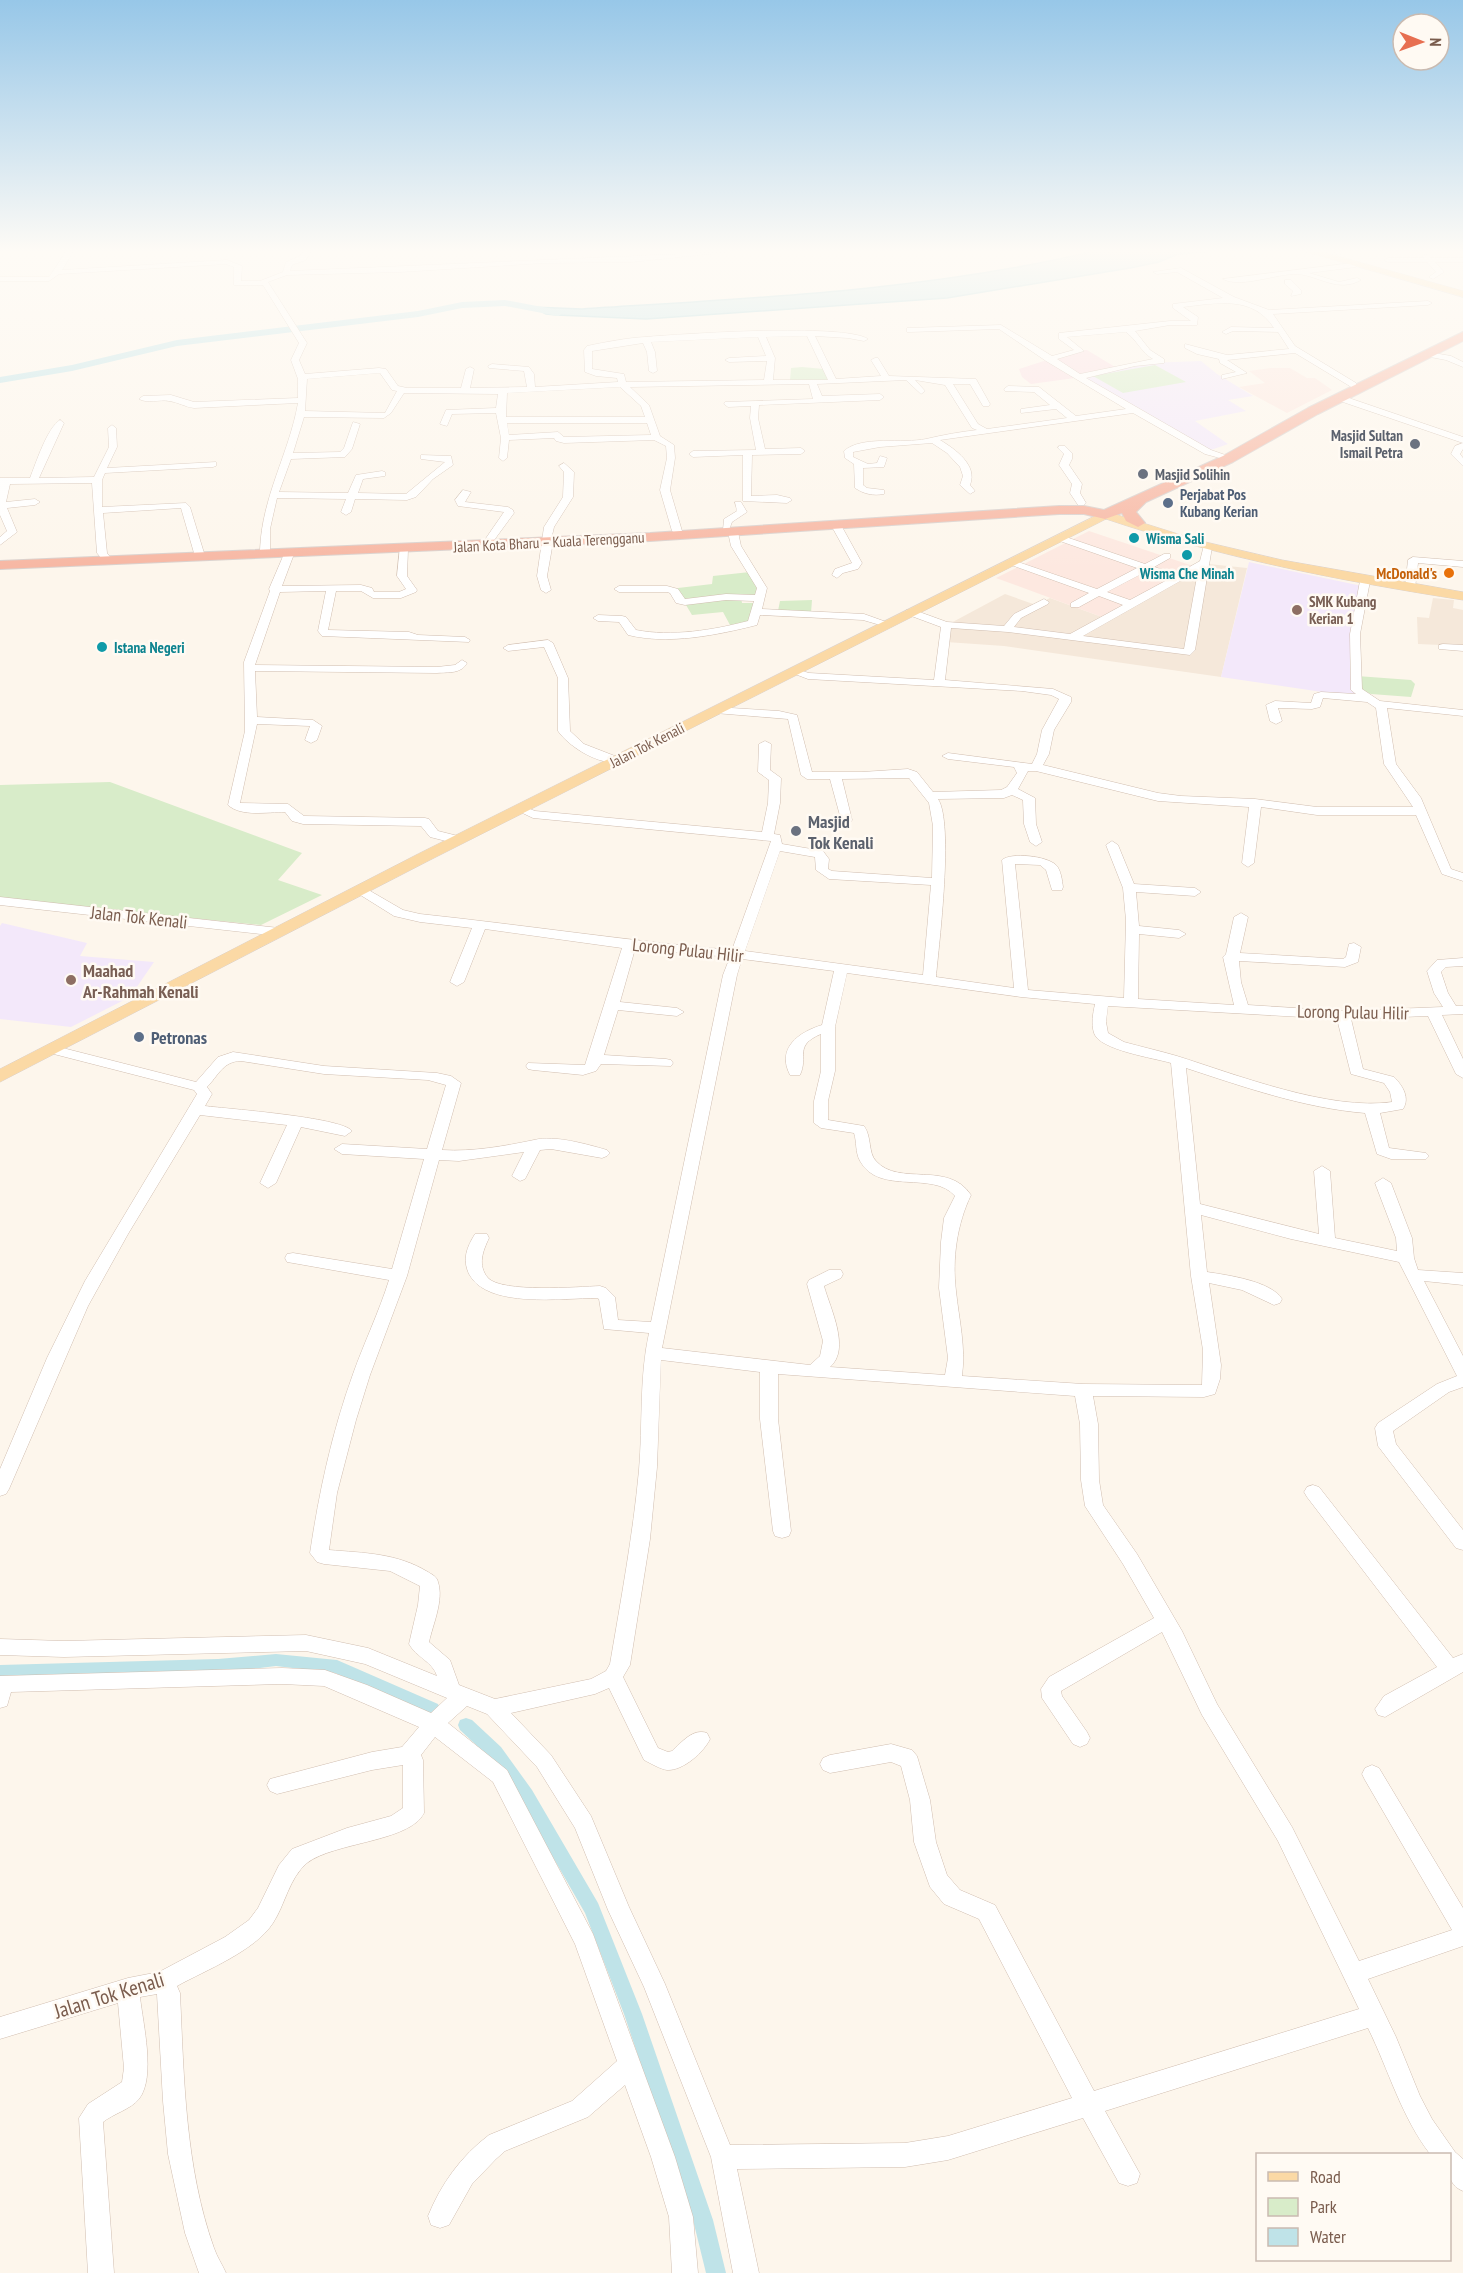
<svg xmlns="http://www.w3.org/2000/svg" width="1463" height="2273" viewBox="0 0 1463 2273" font-family="'PT Sans Narrow',sans-serif">
	<rect width="100%" height="100%" fill="#fdf6ec"/>
	<path fill="#f5e8da" d="M1199,563L1247,568L1221,677L1004,646L946,642L949,624L1005,594L1036,605L1050,598L1102,617Z
		M1433,598L1454,600L1453,608L1463,610V646L1418,644L1417,617L1429,618Z"/>
	<path fill="#fde8e0" d="M1271,368H1290L1307,378H1315L1332,390L1287,413L1239,387L1265,383L1249,371Z
		M1089,531L1193,566L1102,617L996,578Z"/>
	<path fill="#f3e8fa" d="M1201,361L1217,374L1253,396L1228,400L1246,411L1195,421L1228,444L1211,450L1083,377L1148,363Z
		M1249,562L1362,586L1356,697L1221,677Z
		M2,923L87,943L80,956L154,962L130,997L71,1027L0,1019V926Z"/>
	<path fill="#fbdfe3" d="M1084,350H1087L1115,367L1081,376L1054,359Z
		M1047,360L1075,378L1031,384L1022,377L1019,369Z"/>
	<path fill="#d8ecc9" d="M1155,365L1186,382L1123,393L1093,376Z
		M802,367L824,369L830,380L790,381L791,368Z
		M750,572L759,587L754,596L741,598L742,603H753V618L748,623L730,625L723,612L692,615L677,590L678,588L712,584L713,576Z
		M812,600L811,613L778,611L780,601Z
		M1357,676L1411,680L1415,684L1411,697L1371,694L1358,689Z
		M110,782L302,853L278,880L322,895L261,925L0,899V785Z"/>
	<path fill="#bfe3e8" stroke="#a5d3da" stroke-width="1.5" d="M1091,252H1207L1178,254L1159,262L1130,268L947,298L646,319L556,315L546,314L532,307L582,309C752,298 924,291 1091,252Z"/>
	<g fill="none" stroke-linecap="round" stroke-linejoin="round">
		<path fill="#bfe3e8" fill-rule="evenodd" d="M276,1654L337,1660L438,1704L440,1709L438,1714L432,1716L335,1673L276,1666L218,1673L0,1679V1665L218,1659Z
			M466,1718L472,1720L501,1747L532,1790L598,1903L642,2014L713,2220L726,2273H706L693,2220L624,2014L585,1913L520,1800L489,1757L460,1730L458,1725L460,1720Z"/>
		<path fill="#bfe3e8" fill-rule="evenodd" d="M505,300L558,310L563,313L558,316L505,306L462,308L418,317L177,346L72,371L0,383V377L72,365L177,340L418,311L462,302Z"/>
		<g stroke="#d1beb0" stroke-width="1">
			<path id="minor" d="M66,252H73L62,270L227,260L242,266L241,281H260L283,272L286,262L300,256L303,252H310L306,260L292,265L290,271L728,252L631,262L544,263L400,272L287,275L268,282L307,343L299,360L305,374L379,368L386,369L398,386L407,388H461L466,369L470,367L474,369L470,388L527,387L524,371L489,368L488,366L492,364L529,367L534,374L535,387L618,382L617,378L596,376L585,372L584,350L587,346C606,342 627,338 645,337C682,334 843,323 868,339L864,341L848,338L815,336L836,379L881,376L871,360L875,358H878L889,376L976,379L990,404L989,406H983L970,384H953L978,424L987,429L1067,418L1056,409L1021,413V409L1050,405L1034,392L1005,391L1004,389L1008,386L1039,387L1076,416L1126,409L1046,361L999,329L910,332H907V328L1001,325L1052,356L1074,350L1059,339V333L1170,321H1191L1173,308V304L1223,298L1177,272L1157,274L1153,272L1181,268L1234,297L1269,310L1428,301L1432,303L1428,305L1273,314L1295,346L1356,383V387L1353,388L1295,353L1227,360L1247,373L1222,379V375L1236,372L1220,363L1219,359L1197,354L1185,348V344L1227,355L1289,349L1278,332L1233,331L1226,334L1222,332L1231,327L1274,328C1253,295 1217,303 1183,307L1198,317L1197,325H1170L1135,331L1150,350L1164,359V363L1135,366L1086,378L1211,450L1231,457V461L1205,454L1133,413L940,440C955,449 978,465 970,485L975,491L970,494L960,485L963,476L960,467L947,453L932,443L880,447L853,452V457L868,464L877,463L880,456L887,458L884,467L863,468V485L867,488L884,490V494C873,496 864,494 855,488L854,464L845,458L844,451C862,435 903,444 926,439C943,435 959,432 977,430L972,428L945,385L915,380L925,391L921,394L906,380L817,384L822,396L880,394L884,397L880,400L759,405L758,418L765,449L801,448L805,451L801,454L752,455L751,496L777,495L790,498L792,500L787,503L743,501V455L693,457L689,454L693,451L756,450L750,418L751,406L728,407L724,404L725,402L813,399L809,384L630,387L649,405L660,436L674,445L675,458L670,490L682,531L677,534L672,531L660,490L667,458L666,446L654,440L564,443L556,441L554,438L509,440L507,458L503,461L499,458L501,438L496,413L452,414L447,426L440,424L446,410L496,408L498,394L404,393L391,413L384,418L304,417L293,453L340,452L344,448L353,422L360,424L352,449L345,457L291,459L279,492L348,493L356,475L382,471L385,472V476L363,479L358,493L406,494L445,462L421,459V455L451,456L453,465L433,479L416,497L407,500L355,499L351,512L346,515L341,512L346,499L277,498L270,529V550L265,553L260,550C262,496 289,454 298,403L194,408C185,407 178,402 169,401C159,399 148,404 139,399L143,396L171,395L194,402L298,398V379L291,360L299,343L263,285H234V267L226,264L59,274L49,281H0V277H49ZM1126,332C1137,340 1141,352 1153,359L1080,374L1057,359L1084,351L1067,337ZM807,336L828,380H773L775,358L766,337ZM758,337L766,356L729,358L725,360L729,362L767,361L764,380L626,382L624,374L592,369V351L643,343L647,352L649,371L653,373L657,371L655,352L651,342ZM380,373L392,390L397,391L385,413L305,411L307,379ZM620,387L641,406L645,417H506L507,393ZM507,423H647L651,435L564,437L558,432L509,435Z
				M1335,252H1344L1338,255Z
				M1426,254L1431,258H1463V262H1435L1444,272L1433,279L1429,277L1436,272L1427,262H1388L1384,260L1388,258H1424L1422,256Z
				M1353,263L1356,267L1309,273L1339,282L1357,278L1361,280C1338,293 1319,276 1298,274C1277,273 1241,289 1223,279Z
				M1285,280H1291L1301,290V294L1291,296L1293,291L1285,284Z
				M1428,352L1451,356L1463,362V367L1446,360L1425,356L1424,354Z
				M1340,395L1463,437V443L1337,400L1336,398Z
				M60,420L64,423L39,478L94,477L109,447L108,428L112,425L116,428L117,447L107,468L216,462V466L213,467L105,473L102,480V507L186,503L190,507L204,553L202,555L194,553L181,508L103,513L107,553L110,557L102,559L97,553L92,483L10,484L6,502L35,499L40,502L35,505L7,508L17,532L0,545V537L7,531L0,515V478H30C36,463 47,428 60,420Z
				M1463,443V449L1460,454L1463,458V466L1451,454L1455,446Z
				M1059,446H1065L1072,453V459L1069,465L1082,484L1080,493L1086,503L1084,505H1078L1070,493L1072,484L1059,465L1064,454L1058,448Z
				M564,463L574,472L573,497L554,527L551,540L553,542L547,576L551,590L546,593L541,590L537,576L544,527L563,497L564,472L559,466Z
				M463,490L471,492L465,502L508,507L513,510L514,513L492,543L484,541L504,512L458,506L455,500Z
				M735,502H741L747,512L732,522L729,530H723L724,519L737,511Z
				M836,522L841,525L862,563L858,569L843,573L837,578L832,575L835,569L852,563L831,525Z
				M733,529L738,532L741,546L767,588L762,609L864,614L892,624L887,627L863,620L760,615L757,625C717,635 669,645 628,635L619,622L598,621L593,618L598,615L622,616L626,617L636,630C671,637 714,630 748,621L754,601L726,600L685,605L676,603L670,593L667,592H619L614,589L619,586H667L678,589L685,599L726,594L755,595L757,588L731,546L728,532Z
				M1060,535L1145,564L1164,554H1170V558L1154,567L1177,574L1200,561L1204,545L1212,547L1195,650L1190,655L1008,632L951,628L945,680L1053,689L1071,697V702L1054,730L1049,754L1043,765L1158,793L1181,796L1255,799L1317,807H1413L1384,764L1376,708L1367,702L1323,698L1320,707L1312,709L1278,708L1282,721L1276,724L1270,721L1266,705L1275,701L1311,703L1314,694L1321,692L1356,694L1351,690L1350,634L1360,581L1365,578L1370,581L1360,634L1362,689L1380,701L1463,710V716L1387,708L1396,764L1421,798L1451,869L1463,873V881L1442,874L1416,815H1317L1261,807L1254,863L1248,867L1242,863L1249,807L1158,801L1036,771H1028L1018,789L1035,798L1036,824L1042,842L1036,846L1030,842L1024,824L1023,800L1012,795L1004,798L938,799C954,823 939,944 936,977L1014,988L1002,860C1011,852 1047,856 1056,865C1061,870 1062,880 1063,887L1062,890H1052L1046,870L1040,865L1015,864L1028,990L1124,998L1126,920L1123,888L1106,845L1112,841L1118,845L1134,884L1195,888L1201,892L1195,896L1136,892L1139,926L1179,930L1186,934L1179,938L1139,934L1138,999L1234,1005L1223,957L1226,954L1234,917L1241,913L1248,917L1240,953L1343,959L1346,957L1349,944L1354,943L1361,947L1358,962L1345,967L1239,961L1241,982L1248,1005L1343,1011L1443,1007L1434,993L1427,971L1437,960L1463,958V966L1446,967L1441,972L1448,993L1456,1006H1463V1014L1442,1015L1463,1059V1078L1456,1074L1428,1016L1351,1019L1363,1069L1394,1077C1403,1086 1410,1098 1403,1109L1380,1113L1389,1148L1426,1153L1429,1156L1426,1159H1391L1377,1154L1365,1113C1304,1108 1244,1087 1186,1068L1200,1204L1319,1234L1314,1171L1322,1166L1330,1171L1335,1238L1397,1251L1396,1238L1375,1183L1383,1178L1391,1183L1412,1238L1414,1258L1418,1270L1463,1273V1285L1424,1281L1463,1356V1387L1449,1392L1393,1431L1396,1444L1463,1530V1550L1456,1548L1378,1446L1375,1428L1378,1423L1437,1384L1457,1376L1399,1262L1291,1239L1201,1215L1207,1272C1227,1275 1271,1281 1282,1299L1280,1303L1274,1305L1242,1290L1209,1283L1221,1365L1220,1379L1215,1394L1204,1397L1093,1396L1098,1424L1099,1480L1103,1505L1137,1554L1182,1631L1217,1704L1292,1827L1359,1961L1452,1930L1365,1780L1362,1774L1365,1768L1372,1765L1379,1768L1463,1908V1946L1368,1979L1396,2037L1420,2096L1432,2119L1455,2152L1463,2159V2191C1446,2184 1450,2171 1450,2154H1430C1401,2116 1389,2071 1368,2028L1105,2111L1140,2174L1137,2183L1128,2186L1119,2183L1083,2118L948,2160L905,2167L737,2169L759,2273H733L711,2157L644,1987L608,1910L575,1828L537,1767L487,1714L467,1706L448,1723L507,1770L593,1934L675,2157L693,2217L698,2273H672L669,2217L651,2157L625,2085L588,2117L505,2151L496,2159L472,2184L449,2225L440,2228L431,2225L428,2216C441,2184 461,2156 489,2135L572,2101L617,2061L575,1944L493,1782L435,1737L421,1755L423,1760L424,1813C410,1842 334,1842 307,1863C289,1878 285,1905 273,1923C255,1951 206,1970 177,1986L180,1993C184,2078 185,2167 214,2248C217,2257 222,2264 226,2273H199L185,2233L168,2154L163,2101L157,1994L140,1997C143,2024 156,2077 139,2099C131,2109 113,2114 103,2122L114,2273H88L79,2118L88,2104L122,2082L124,2068L118,2003L0,2039V2017L128,1978L159,1972L225,1937L249,1920L258,1908L279,1865L292,1849L347,1828L391,1816L403,1808V1765L372,1770L277,1794L270,1791L267,1785L270,1779L372,1752L402,1747L419,1727L324,1686L282,1684L11,1692L7,1706L0,1708V1676L282,1668L325,1670L367,1685L431,1713L447,1698L365,1664L306,1651L64,1657L0,1655V1639L64,1641L306,1635L368,1648L437,1676C433,1662 416,1657 409,1644L418,1605L420,1586L390,1571L324,1564L317,1562L310,1553C319,1492 332,1432 353,1374C364,1343 379,1312 389,1280L293,1263L287,1262L285,1258L287,1254L293,1253L392,1269L424,1159L342,1154L334,1149L342,1144L427,1149L446,1085L428,1080L324,1074L241,1061C223,1061 218,1076 207,1087L212,1094L205,1106C228,1109 341,1117 352,1131L345,1136L301,1127L276,1183L268,1188L260,1183L287,1125L200,1115L128,1234L88,1306L9,1489L6,1494L0,1496V1469L47,1358L85,1281L197,1094L194,1090L46,1052L44,1049L51,1045L196,1082L218,1057L233,1052L324,1066L437,1073L451,1076L461,1083L442,1150C473,1152 505,1146 534,1140C555,1135 586,1144 607,1150L610,1153L607,1156L602,1158L551,1149L540,1150L525,1179L520,1181L512,1176L524,1152L459,1161L439,1160L407,1276L370,1375L356,1420L337,1493L329,1550C364,1553 397,1553 428,1572C433,1575 437,1577 438,1582C444,1600 433,1624 429,1642L450,1660L459,1685L495,1699L591,1679L606,1671L610,1664C621,1599 633,1535 639,1470C643,1424 639,1378 649,1333L604,1329L599,1299L597,1298C563,1298 487,1309 469,1274C462,1259 467,1247 475,1234H487L489,1238C483,1251 477,1265 488,1278C502,1293 578,1287 600,1286L606,1288L615,1297L618,1320L651,1322L723,975L730,957L635,949L620,1002L677,1008L684,1012L677,1016L618,1010L604,1055L666,1059L671,1060L673,1063L671,1066L601,1064L596,1071L583,1075L533,1070L528,1069L526,1066L528,1063L585,1065L622,948L485,929L464,982L457,986L450,982L472,928L420,922L394,916L354,891L360,887L365,888L403,910L420,914C524,925 628,941 732,950L771,841L533,818L514,809L520,805L535,811L762,832L768,803L769,780L758,772L759,744L765,741L771,744L770,770L781,778L780,803L774,834L780,835L782,844L823,851L829,859L828,869L832,871L932,878L933,826L929,803L909,778L842,779L852,820L850,823H842L830,779H807L801,775L788,719L715,713L709,710L715,707L779,711L797,715L812,772H862L908,769L917,772L933,792L1001,790L1007,787L1017,773L1014,767L948,759L942,756L948,753L1032,764L1037,754L1042,730L1059,699L1051,695L1022,691L808,679L787,671L792,668L809,673L934,680L941,627L906,614V610H914L947,622L1004,626L1014,614L1044,599L1049,602L1048,604L1021,618L1014,627L1070,634L1123,605L1099,596L1079,607H1071V603L1089,593L1003,562L1012,560L1097,589L1137,568L1057,540L1055,538ZM1147,571L1169,579L1130,600L1107,592ZM1198,571L1184,649L1083,636ZM780,851L815,857L816,870L829,879L931,885L923,975L745,951ZM742,959L834,971L822,1025C799,1032 776,1048 790,1075H800C809,1056 793,1046 821,1034V1071L814,1101V1123L821,1128L854,1133C857,1142 855,1152 860,1161C879,1196 933,1170 955,1196L944,1218L941,1242L939,1288L948,1358L945,1375L830,1367C851,1349 830,1308 824,1286L841,1278L843,1274L841,1270H829L809,1280L807,1284L823,1341L820,1356L810,1365L662,1348L737,975ZM847,973L1021,997L1095,1004C1093,1014 1091,1023 1094,1033C1099,1050 1154,1058 1171,1063L1191,1276L1203,1350L1202,1385L1083,1384L962,1376C966,1347 959,1320 956,1291C952,1259 957,1224 971,1195C948,1160 899,1187 876,1161C868,1153 872,1137 864,1126L828,1120V1101L835,1071V1027ZM1108,1006L1337,1019L1351,1074L1384,1083L1390,1092L1392,1102C1330,1111 1237,1075 1177,1056C1160,1051 1142,1047 1124,1042L1108,1033L1106,1022ZM661,1360L760,1372V1419L773,1531L775,1536L782,1538L789,1536L791,1531L778,1419V1374L1075,1396L1080,1424L1081,1480L1085,1506L1123,1564L1154,1618L1049,1677L1041,1689L1042,1698L1073,1744L1080,1747L1087,1744L1090,1738L1087,1732L1062,1696L1061,1691L1162,1632L1202,1715L1278,1841L1359,2009L1094,2091L995,1905L960,1890L947,1875L936,1842L930,1800L917,1756L912,1750L891,1744L830,1755L823,1758L820,1764L823,1770L830,1773L891,1762L901,1766L910,1800L914,1842L930,1887L944,1904L979,1919L1072,2098L948,2136L905,2143L730,2145L665,1984L629,1907L591,1816L551,1755L511,1713L595,1694L609,1688L644,1760C650,1763 660,1769 667,1770C683,1771 704,1752 710,1739L707,1733C693,1728 682,1742 672,1751L668,1752L658,1748L623,1677L630,1665L650,1539L657,1467Z
				M400,547L408,549L407,576L417,590L416,592L401,598H373L361,591H336L328,630L409,632L418,635L465,637L470,640L469,642L322,636L318,631L326,591L280,592L255,665L437,667L455,665L462,660L467,663C461,674 449,672 437,673L255,671L257,717L313,720L322,726L317,740L311,743L305,740L310,726L257,724L240,803L288,804L304,816L425,818L429,819L438,831L462,837L464,840L458,844L430,837L421,826L303,824L292,821L285,812C268,812 241,817 228,805L245,731L244,662L270,591L269,589L284,554L289,551L294,554L282,586L361,585L372,588L374,592H399L406,589L397,576Z
				M1413,557L1463,561V567L1418,563L1415,588L1410,591L1405,588L1408,560Z
				M548,640L553,643L568,678L570,731L584,744L620,758V762C600,766 569,747 558,731V678L544,647L508,651L503,648L508,645Z
				M1443,644L1463,645V651L1439,649V645Z
				M0,897L279,928L286,932L279,936L0,905Z
				M1313,1485L1319,1487L1453,1658L1463,1654V1672L1385,1717L1378,1715L1375,1709L1384,1696L1437,1667L1307,1497L1304,1492L1307,1487Z"/>
		</g>
		<g stroke="#dad1cd" stroke-width="1">
			<path id="major" d="M1307,252H1323L1463,291V297Z
				M1105,511L1197,540L1282,560L1463,592V600C1342,581 1222,558 1106,519L430,860L0,1082V1069L418,854Z"/>
		</g>
		<g stroke="#dad1cd" stroke-width="2">
			<path id="highway" d="M1463,332V341L1318,414L1233,462L1146,502L1136,512L1145,523L1138,527L1126,521L1122,513L1105,519L1084,514H1059L650,541L0,569V561L650,533L1059,506H1084L1104,510L1223,456L1308,408Z"/>
		</g>
		<use href="#minor" fill="#fff" fill-rule="evenodd"/>
		<use href="#major" fill="#fbd9a5" fill-rule="evenodd"/>
		<use href="#highway" fill="#f7b7a3" fill-rule="evenodd"/>
	</g>
	<linearGradient id="sky" x2="0" y2="1"><stop stop-color="#97c7e8"/><stop offset="0.44" stop-color="#fefbf6"/><stop offset="1" stop-color="#fefbf6" stop-opacity="0"/></linearGradient>
	<rect width="1463" height="571" fill="url(#sky)"/>
	<g fill="#6b7280" stroke="#fffaf3" stroke-width="2">
		<circle cx="1415" cy="444" r="6"/>
		<circle cx="1143" cy="474" r="6"/>
		<circle cx="796" cy="831" r="6"/>
	</g>
	<g fill="#5c6f8a" stroke="#fffaf3" stroke-width="2">
		<circle cx="1168" cy="503" r="6"/>
		<circle cx="139" cy="1037" r="6"/>
	</g>
	<g fill="#0f9aa8" stroke="#fffaf3" stroke-width="2">
		<circle cx="1134" cy="538" r="6"/>
		<circle cx="1187" cy="555" r="6"/>
		<circle cx="102" cy="647" r="6"/>
	</g>
	<circle fill="#e8710a" stroke="#fffaf3" stroke-width="2" cx="1449" cy="573" r="6"/>
	<g fill="#8d6e63" stroke="#fffaf3" stroke-width="2">
		<circle cx="1297" cy="610" r="6"/>
		<circle cx="71" cy="980" r="6"/>
	</g>
	<g text-anchor="middle" dominant-baseline="central" stroke-width="5" stroke-linejoin="round" paint-order="stroke">
		<g font-size="15" font-weight="bold" fill="#5b616d" stroke="#fffaf3" text-anchor="end">
			<text x="1403" y="435">Masjid Sultan<tspan x="1403" dy="17">Ismail Petra</tspan></text>
			<text x="1155" y="474" text-anchor="start">Masjid Solihin</text>
		</g>
		<g font-size="15" font-weight="bold" fill="#4e5e75" stroke="#fffaf3" text-anchor="start">
			<text x="1180" y="494">Perjabat Pos<tspan x="1180" dy="17">Kubang Kerian</tspan></text>
		</g>
		<g font-size="15" font-weight="bold" fill="#0d838f" stroke="#fffaf3" text-anchor="start">
			<text x="1146" y="538">Wisma Sali</text>
			<text x="1187" y="573" text-anchor="middle">Wisma Che Minah</text>
			<text x="114" y="647">Istana Negeri</text>
		</g>
		<g font-size="15" fill="#7a5c4d" stroke="#fffaf3">
			<text transform="translate(549 542) rotate(-3)">Jalan Kota Bharu – Kuala Terengganu</text>
			<text transform="translate(647 745) rotate(-27)">Jalan Tok Kenali</text>
		</g>
		<g font-size="15" font-weight="bold" fill="#c56008" stroke="#fffaf3" text-anchor="end">
			<text x="1437" y="573">McDonald's</text>
		</g>
		<g font-size="15" font-weight="bold" fill="#785e54" stroke="#fffaf3" text-anchor="start">
			<text x="1309" y="601">SMK Kubang<tspan x="1309" dy="17">Kerian 1</tspan></text>
		</g>
		<g font-size="18" font-weight="bold" fill="#5b616d" stroke="#fffaf3" text-anchor="start">
			<text x="808" y="821">Masjid<tspan x="808" dy="21">Tok Kenali</tspan></text>
		</g>
		<g font-size="18" fill="#7a5c4d" stroke="#fffaf3">
			<text transform="translate(139 917) rotate(6)">Jalan Tok Kenali</text>
			<text transform="translate(688 950) rotate(6)">Lorong Pulau Hilir</text>
			<text transform="translate(1353 1012) rotate(1)">Lorong Pulau Hilir</text>
		</g>
		<g font-size="18" font-weight="bold" fill="#785e54" stroke="#fffaf3" text-anchor="start">
			<text x="83" y="970">Maahad<tspan x="83" dy="21">Ar-Rahmah Kenali</tspan></text>
		</g>
		<g font-size="18" font-weight="bold" fill="#4e5e75" stroke="#fffaf3" text-anchor="start">
			<text x="151" y="1037">Petronas</text>
		</g>
		<g font-size="21" fill="#7a5c4d" stroke="#fffaf3">
			<text transform="translate(109 1995) rotate(-17)">Jalan Tok Kenali</text>
		</g>
	</g>
	<rect x="1256" y="2153" width="195" height="108" fill="#fffaf3" stroke="#cabbb1" stroke-width="1.5"/>
	<rect x="1268" y="2172" width="30" height="9" fill="#fbd9a5" stroke="#cabbb1" stroke-width="1.5"/>
	<text x="1310" y="2183" font-size="18" fill="#7a5c4d">Road</text>
	<rect x="1268" y="2198" width="30" height="18" fill="#d8ecc9" stroke="#cabbb1" stroke-width="1.5"/>
	<text x="1310" y="2213" font-size="18" fill="#7a5c4d">Park</text>
	<rect x="1268" y="2228" width="30" height="18" fill="#bfe3e8" stroke="#cabbb1" stroke-width="1.5"/>
	<text x="1310" y="2243" font-size="18" fill="#7a5c4d">Water</text>
	<g transform="translate(1421 42) rotate(91)"><circle r="28" fill="#fffaf3" stroke="#cabbb1" stroke-width="1.5"/>
	<path d="M0-4.5L10 22L0 15L-10 22Z" fill="#e76f51"/>
	<text y="-9" font-size="16" font-weight="bold" text-anchor="middle" fill="#7a5c4d">N</text>
	</g>
</svg>
